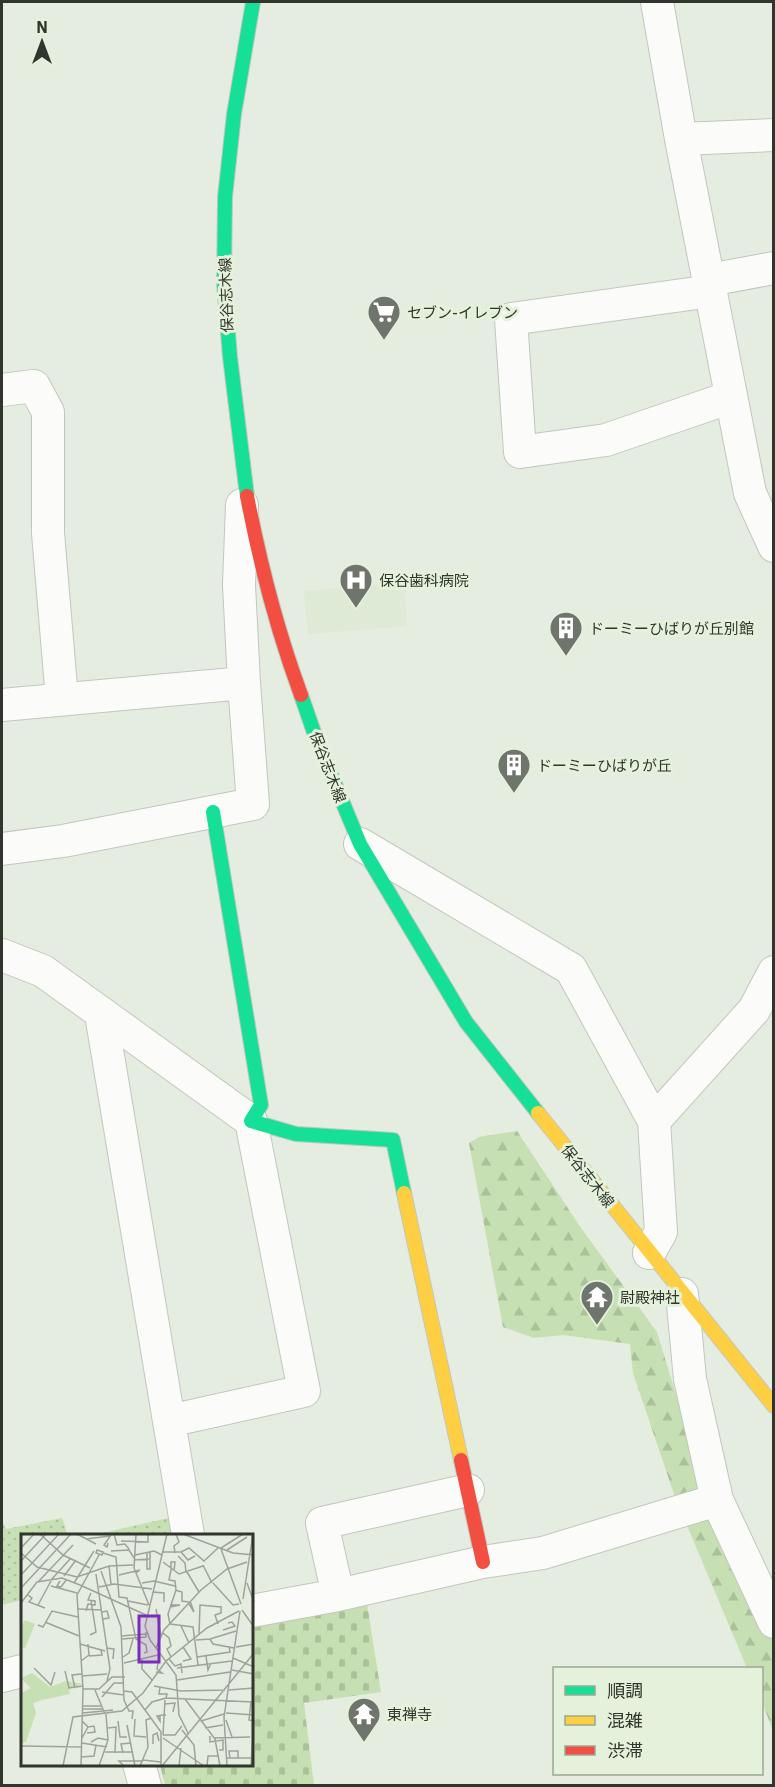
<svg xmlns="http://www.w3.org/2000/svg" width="775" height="1787" viewBox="0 0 775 1787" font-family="'IBM Plex Sans','Noto Sans JP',sans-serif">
	<defs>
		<pattern id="forest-firs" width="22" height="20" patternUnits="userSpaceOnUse" patternTransform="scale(1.5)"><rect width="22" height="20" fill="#c7e0b3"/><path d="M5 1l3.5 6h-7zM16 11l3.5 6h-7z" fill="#abc19a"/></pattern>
		<pattern id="cemetery-stones" width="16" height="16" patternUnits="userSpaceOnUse" patternTransform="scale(1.5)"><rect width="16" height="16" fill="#c7e0b3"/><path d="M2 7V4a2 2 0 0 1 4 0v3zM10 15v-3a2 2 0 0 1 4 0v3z" fill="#abc19a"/></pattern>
		<pattern id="park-dots" width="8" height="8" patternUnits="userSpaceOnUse" patternTransform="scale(1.5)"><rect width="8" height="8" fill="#c7e0b3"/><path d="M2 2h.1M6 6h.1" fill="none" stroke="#abc19a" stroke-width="1.8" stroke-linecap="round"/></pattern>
	</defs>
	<rect width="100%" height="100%" fill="#e5ece0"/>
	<path fill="#deead5" d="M404,583L407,626L308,634L304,591Z"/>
	<path fill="url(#forest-firs)" d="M517,1131L581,1228L657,1332L698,1467L773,1639V1731L762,1702V1668H747L675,1497L633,1373L630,1344L563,1335L534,1338L503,1327L469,1143L479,1137Z"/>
	<path fill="url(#cemetery-stones)" d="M367,1604L381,1692L304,1703L314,1785H165L160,1765L252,1764V1626Z"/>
	<path fill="url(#park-dots)" d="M173,1517L177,1535H93Z
		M62,1518L68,1535H22V1600L2,1605V1519L6,1529Z"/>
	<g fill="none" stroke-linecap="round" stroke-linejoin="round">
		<g stroke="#c2c7be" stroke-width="34">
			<path id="street" d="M657,2L681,139L750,493L774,546
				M681,139L774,135
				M709,280L774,268
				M711,291L511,319L520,452L606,440L731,397
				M2,390L34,386L48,412V533L62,699
				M2,705L244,683
				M360,844L571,969L654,1121
				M2,849L63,841L253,804L244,683L239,585L242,505
				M2,955L43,971L251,1121L304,1391L169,1421
				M101,1014L188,1535
				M649,1253L661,1232L654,1121L754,1010L774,972
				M682,1294L690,1379L717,1500L774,1622
				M338,1595L322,1523L468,1490
				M252,1611L338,1595L483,1562L543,1553L717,1500
				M2,1676L22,1671
				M139,1764L145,1786"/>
		</g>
		<g stroke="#c2c7be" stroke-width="16">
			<path id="fast" d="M247,496L230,357L224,283L225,197L234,114L253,2
				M301,695L317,741L360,844L466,1022L538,1113
				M213,812L261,1105L251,1121L296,1134L393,1140L404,1193"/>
		</g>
		<g stroke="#c2c7be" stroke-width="16">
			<path id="slow" d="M538,1113L774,1406
				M404,1193L461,1460"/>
		</g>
		<g stroke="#c2c7be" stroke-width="16">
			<path id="jam" d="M247,496C260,564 277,630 301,695
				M461,1460L483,1562"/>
		</g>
		<use href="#street" stroke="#fbfcfa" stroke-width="32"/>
		<use href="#fast" stroke="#16e098" stroke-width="14"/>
		<use href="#slow" stroke="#ffcf43" stroke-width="14"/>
		<use href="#jam" stroke="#f24e42" stroke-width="14"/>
	</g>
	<defs>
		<g id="supermarket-pin" transform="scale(1.725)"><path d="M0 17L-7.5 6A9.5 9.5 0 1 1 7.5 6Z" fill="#6f756c" stroke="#e4f1db"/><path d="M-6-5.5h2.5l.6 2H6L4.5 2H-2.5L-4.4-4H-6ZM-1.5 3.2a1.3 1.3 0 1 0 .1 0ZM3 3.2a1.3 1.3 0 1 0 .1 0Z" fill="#fff"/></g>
		<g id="hospital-pin" transform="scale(1.725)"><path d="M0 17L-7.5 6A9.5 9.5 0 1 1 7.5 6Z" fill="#6f756c" stroke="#e4f1db"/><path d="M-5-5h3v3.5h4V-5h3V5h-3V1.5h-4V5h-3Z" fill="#fff"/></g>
		<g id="building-pin" transform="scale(1.725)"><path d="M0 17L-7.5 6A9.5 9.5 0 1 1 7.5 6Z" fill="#6f756c" stroke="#e4f1db"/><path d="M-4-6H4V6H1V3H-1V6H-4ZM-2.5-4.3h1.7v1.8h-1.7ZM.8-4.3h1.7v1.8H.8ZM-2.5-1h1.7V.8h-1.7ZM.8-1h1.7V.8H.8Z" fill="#fff"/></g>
		<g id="temple-pin" transform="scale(1.725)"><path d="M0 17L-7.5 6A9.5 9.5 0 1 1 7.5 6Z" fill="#6f756c" stroke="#e4f1db"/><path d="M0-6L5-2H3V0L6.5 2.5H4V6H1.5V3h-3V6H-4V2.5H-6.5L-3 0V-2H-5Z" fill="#fff"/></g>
	</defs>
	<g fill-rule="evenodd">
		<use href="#supermarket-pin" x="384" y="312"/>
		<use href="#hospital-pin" x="356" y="580"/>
		<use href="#building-pin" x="566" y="628"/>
		<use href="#building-pin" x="514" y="765"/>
		<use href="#temple-pin" x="597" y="1297"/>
		<use href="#temple-pin" x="364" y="1714"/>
	</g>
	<g text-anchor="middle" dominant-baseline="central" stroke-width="6" stroke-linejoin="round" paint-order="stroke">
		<g font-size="15" fill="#30352d" stroke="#e4f1db">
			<text transform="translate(226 295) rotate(-92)">保谷志木線</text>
			<text transform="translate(328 767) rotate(69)">保谷志木線</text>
			<text transform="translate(588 1176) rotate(52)">保谷志木線</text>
		</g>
		<g font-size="15" fill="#30352d" stroke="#e4f1db" text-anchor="start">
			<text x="407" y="312">セブン-イレブン</text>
			<text x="379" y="580">保谷歯科病院</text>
			<text x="589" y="628">ドーミーひばりが丘別館</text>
			<text x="537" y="765">ドーミーひばりが丘</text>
			<text x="620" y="1297">尉殿神社</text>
			<text x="387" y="1714">東禅寺</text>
		</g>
	</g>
	<g transform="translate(21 1534)">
		<rect width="232" height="232" fill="#e5ece0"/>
		<path d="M10,154L21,166L12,169L15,179L5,208L0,210V159Z" fill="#c7e0b3"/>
		<path d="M11,139L29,153L45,147L62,150L48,155L49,160L21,166L0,144Z" fill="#c7e0b3"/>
		<path d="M4,86L14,90L4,114L0,113V93Z" fill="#c7e0b3"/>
		<path fill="none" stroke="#9da398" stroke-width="1.5" d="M19,0L42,21L69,34M56,0L75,10M93,0L96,11L104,10L108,15M115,0L113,34L128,71M146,0L124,92L129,106L155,141L158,181L167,199M162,0L212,19L233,21M65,5L89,2M100,7L127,8V0M87,9L86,13L83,11L90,1M0,14L13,0M200,14L222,0M200,15L220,70M76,16L82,18L81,21L75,19ZM206,16L226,3M90,17L108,16L113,24M126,18V35H129V25M142,18H160L168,14L183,27L197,14M160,18L167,26L174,22M0,19L16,33L56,43L88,32L112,31M82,19L95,23L98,63L106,64L115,105L125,111L126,118L123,119M154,19L153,12L158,8L155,0M114,21L133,17L141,21M157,22L164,29L165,38M113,26L129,25V18M0,27L25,0M142,28L158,40L182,32M182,31L191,49M88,32L90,50M150,36V28H154L153,37M80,37L100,93L103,166L108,177H112L111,185M166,38L178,58M75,40L89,135L86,147M0,41L38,0M98,41L119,36L115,39M43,42L55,26M30,46L50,24M39,47L36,52L40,53L46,45M17,48L52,11M53,49L73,17M121,49L133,47L154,52M192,49L212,71L218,70M226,49L233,68M59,51L125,81M30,52L56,59M78,53L93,50L131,55M0,54L50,0M154,56L161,58V67L168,68M132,58L143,59V68M7,61L11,64L8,68L24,74M222,65L232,0M107,67L127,71M0,69L16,48L41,44L59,51M168,70L173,78L169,67M17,71L30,47M149,73L159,71H149M56,75L81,76M135,75L140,102M221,76L233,93M65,77L67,70L74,71V67L67,66L70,59M81,78L86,77L88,84L82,85M24,88L58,102M149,90L172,93L177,131M149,90L147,80L155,56L154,47L148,46L150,36M17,91L22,93L31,77L57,83M160,92L168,109M202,96L214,92L211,88L207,89M142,99L148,104L150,112L146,115L150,123M69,101L75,98L70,67M178,101L179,71L200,73V79L194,81L197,90M100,102L125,100M101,105L125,103V98M189,105L215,97M175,106L189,105L192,110L213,114M59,110L84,117M162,113L170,125L162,127M215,113L233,110M85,114L93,115L92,125M135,114L143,96L180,56L206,35L226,28M68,122L81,121L80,116M185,122L187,136L190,129M102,123L108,119L112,105M176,123L209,118L208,112M212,124L233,133M121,125V135L131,146M148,125L154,132L160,130L161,139M60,127L68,121L67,110M103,129L137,121M13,134L30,151L34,138M156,134L211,127M211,136L233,140M44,137L48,154L62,152M135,138L141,139L136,135L137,129M61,142L86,140M156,146L209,138M133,152L160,157L204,156M139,153L138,160H146L145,164M54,154L51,141L61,140M62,155H78L91,143H104M74,156L84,180M208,156L233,154M103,157L111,158L140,198V231M81,158L103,161M81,163L93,149H103M164,165L194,205L199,232M230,168L228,186L233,187M144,170L154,169L152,178M62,172H81M62,175H82M124,176L131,168L145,164L232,168M62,179L92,176M205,179L233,181M139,181V187L136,182L142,181H145M114,185L113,202L125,203M205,186L211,203M97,187L99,203H106M180,187L203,180M106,191L114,232M87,194L95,193L94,219M184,194L202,191M161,196L173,211L175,232M66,199L74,198L73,192L67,193M142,201L144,166M142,201H154L161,192M189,202V208L202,206V216H198M61,204L67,193L61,187M142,204L183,232M193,204L229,203M70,208L77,204L87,206M61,209L86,213M132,210V201L136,199L138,207M0,212L61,213M84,218H112M102,219L100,210L110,209M60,223L73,222L75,211M206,224H233M209,224L208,217H217V224M122,226L140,228M42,232L52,183L101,177L122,159L145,127L186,94L218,77M60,232L62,155L56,61L78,21M78,232L87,206L85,180M103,232L98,227H122M119,232L127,213L125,186L130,184M141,232L233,119M158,232L160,214M186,232L187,222H198M206,232L203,183L219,77M230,232L233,186"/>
		<path fill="#7b2cbf" fill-opacity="0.15" stroke="#7b2cbf" stroke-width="3" d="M118,82H138V128H118Z"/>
		<rect width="232" height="232" fill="none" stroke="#30352d" stroke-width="3"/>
	</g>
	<rect width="775" height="1787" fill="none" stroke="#30352d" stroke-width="6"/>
	<rect x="553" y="1667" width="210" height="108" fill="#e4f1db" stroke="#9ca695" stroke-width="1.5"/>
	<rect x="565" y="1686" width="30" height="9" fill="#16e098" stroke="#9ca695" stroke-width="1.5"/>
	<text x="607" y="1697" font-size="18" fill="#30352d">順調</text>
	<rect x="565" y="1716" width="30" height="9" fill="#ffcf43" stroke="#9ca695" stroke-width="1.5"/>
	<text x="607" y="1727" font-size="18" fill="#30352d">混雑</text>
	<rect x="565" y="1746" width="30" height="9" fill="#f24e42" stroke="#9ca695" stroke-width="1.5"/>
	<text x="607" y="1757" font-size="18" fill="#30352d">渋滞</text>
	<g transform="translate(42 42)" stroke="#e4f1db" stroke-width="4.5" paint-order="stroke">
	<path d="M0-4.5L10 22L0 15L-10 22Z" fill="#30352d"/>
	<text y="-9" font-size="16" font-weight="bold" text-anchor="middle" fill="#30352d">N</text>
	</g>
</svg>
